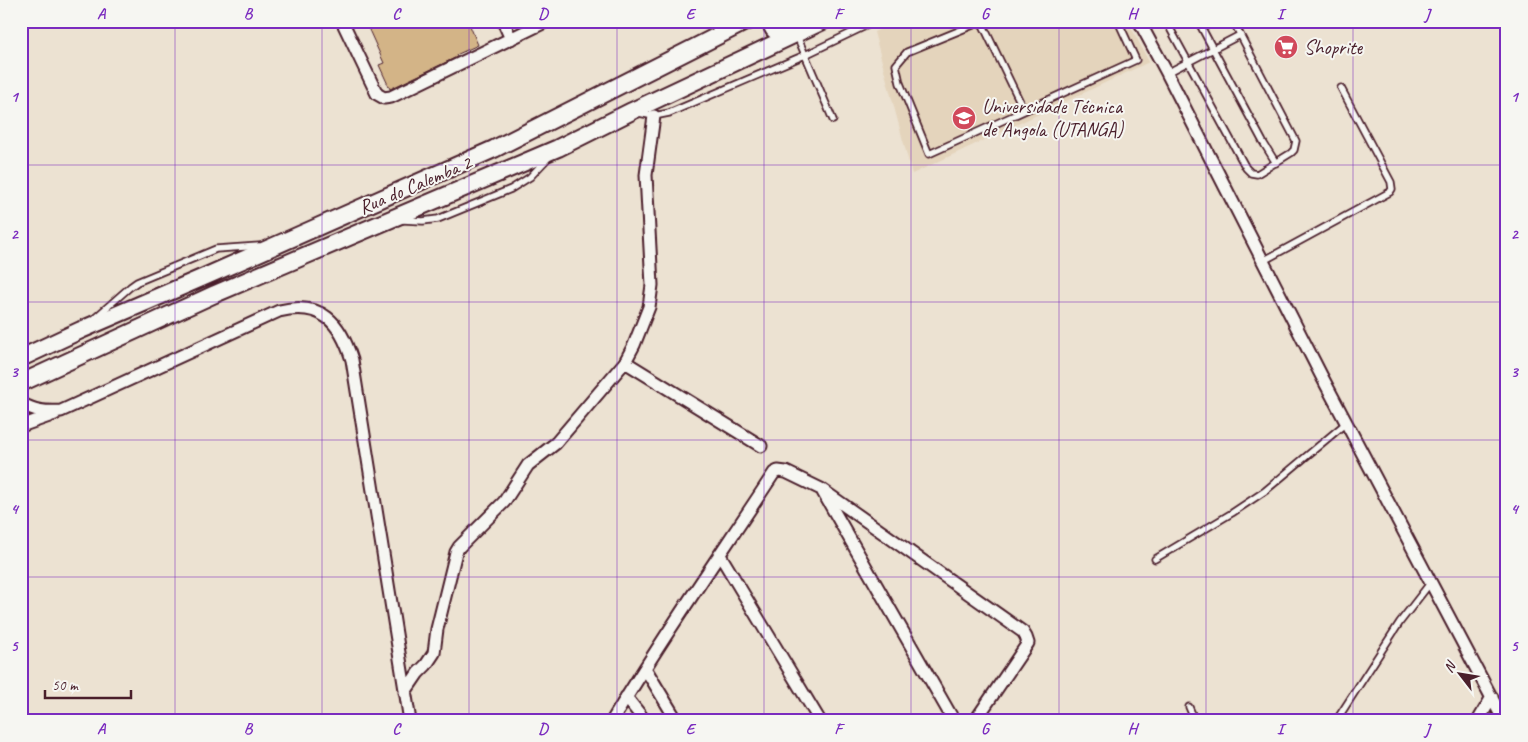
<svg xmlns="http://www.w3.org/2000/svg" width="1528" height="742" viewBox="0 0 1528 742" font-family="Caveat,sans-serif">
	<rect width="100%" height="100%" fill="#ece2d2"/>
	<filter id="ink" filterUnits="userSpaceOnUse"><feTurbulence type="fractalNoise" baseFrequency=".02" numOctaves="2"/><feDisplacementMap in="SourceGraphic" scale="10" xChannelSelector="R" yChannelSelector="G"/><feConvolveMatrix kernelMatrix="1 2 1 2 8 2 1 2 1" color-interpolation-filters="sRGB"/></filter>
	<g filter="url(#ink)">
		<path fill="#e4d4bc" d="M896,21H1128L1149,62L912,174L874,32Z"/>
		<path fill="#d3b487" stroke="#4a1f2b" d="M365,21H468L478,45L456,55L457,57L390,89L379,65L384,63Z"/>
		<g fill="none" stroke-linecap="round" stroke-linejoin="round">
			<g stroke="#4a1f2b" stroke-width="9">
				<path id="lane" d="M981,21L1024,110
					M983,21L907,52L896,65L900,83L929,154L1136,60L1118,21
					M1166,21L1246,168L1251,173L1257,174L1291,153L1294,150L1296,141L1233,21
					M1198,21L1263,142L1276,163
					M797,36L833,120
					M1167,73L1240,35
					M639,113L654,116L669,113L805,55L876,21
					M403,220L423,221L438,219L511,189L530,177L548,158
					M1263,261L1390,192L1392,189L1391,182L1341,88
					M96,317L130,287L137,282L216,249L259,246
					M1155,559L1232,513L1265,491L1346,423
					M1189,707L1195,721
					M1336,721L1400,622L1431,582"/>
			</g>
			<g stroke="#4a1f2b" stroke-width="15">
				<path id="street" d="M342,21L377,94L384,98L391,97L547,21
					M503,21L511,39
					M1139,21L1167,73L1321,375L1504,721
					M625,362L761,446
					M21,403C34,411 46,412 61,411L279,311C322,301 340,322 352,360L410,721
					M21,426L55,414
					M823,492L954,721
					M720,555L820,721
					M645,668L677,721
					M405,692L418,673L426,665L434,653L437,629L456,552L459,547L504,502L528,465L556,443L625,362L634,345L649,307L652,285L646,175L654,116
					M626,697L645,721
					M612,721C663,636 720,555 774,473L778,471L786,472L821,489L1023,632L1026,637L1028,643L975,721
					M1478,721L1492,697"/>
			</g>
			<g stroke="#4a1f2b" stroke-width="20">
				<path id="secondary" d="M771,21C772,35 784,35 796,34
					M21,358L81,330L204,277L494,149L747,21
					M21,383L215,294L558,148L632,111L823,21"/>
			</g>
			<use href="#lane" stroke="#f6f6f2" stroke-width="5.5"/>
			<use href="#street" stroke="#f6f6f2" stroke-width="11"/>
			<use href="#secondary" stroke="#f6f6f2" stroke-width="16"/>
		</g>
	</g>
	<path fill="none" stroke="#7b2cbf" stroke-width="1" stroke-opacity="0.55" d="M175,21V721M322,21V721M469,21V721M617,21V721M764,21V721M911,21V721M1059,21V721M1206,21V721M1353,21V721M21,165H1507M21,302H1507M21,440H1507M21,577H1507"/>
	<defs>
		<g id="supermarket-disc" transform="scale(1.25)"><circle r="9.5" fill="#d1495b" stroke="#f6f6f2"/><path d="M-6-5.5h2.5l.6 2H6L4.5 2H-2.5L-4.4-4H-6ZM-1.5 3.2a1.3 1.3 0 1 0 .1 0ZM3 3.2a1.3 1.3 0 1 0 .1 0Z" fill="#fff"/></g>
		<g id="university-disc" transform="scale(1.25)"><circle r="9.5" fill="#d1495b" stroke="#f6f6f2"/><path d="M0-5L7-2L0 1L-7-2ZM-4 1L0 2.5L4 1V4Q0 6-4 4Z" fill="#fff"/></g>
	</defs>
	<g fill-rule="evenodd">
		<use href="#supermarket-disc" x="1286" y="47"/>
		<use href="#university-disc" x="964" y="118"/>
	</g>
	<g text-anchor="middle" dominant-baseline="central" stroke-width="4" stroke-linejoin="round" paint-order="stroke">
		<g font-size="20" fill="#4a1f2b" stroke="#f6f6f2" text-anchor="start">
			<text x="1304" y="47">Shoprite</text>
			<text x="982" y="106">Universidade Técnica<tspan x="982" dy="23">de Angola (UTANGA)</tspan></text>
		</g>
		<g font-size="20" fill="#4a1f2b" stroke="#f6f6f2">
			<text transform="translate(415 185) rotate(-23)">Rua do Calemba 2</text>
		</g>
	</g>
	<rect width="1528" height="742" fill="none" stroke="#f6f6f2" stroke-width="55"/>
	<g transform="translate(1460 674) rotate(301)" stroke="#f6f6f2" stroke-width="4" paint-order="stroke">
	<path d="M0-4L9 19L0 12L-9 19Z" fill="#4a1f2b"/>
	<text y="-8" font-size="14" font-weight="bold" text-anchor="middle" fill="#4a1f2b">N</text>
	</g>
	<path d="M45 690v8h86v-8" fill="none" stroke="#4a1f2b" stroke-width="2.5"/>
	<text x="52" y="690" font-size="15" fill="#4a1f2b" stroke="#f6f6f2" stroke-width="4" paint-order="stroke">50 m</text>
	<rect x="28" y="28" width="1472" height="686" fill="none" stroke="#7b2cbf" stroke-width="2"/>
	<g font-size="16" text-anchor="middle" font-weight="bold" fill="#7b2cbf">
		<text x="101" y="19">A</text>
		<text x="248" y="19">B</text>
		<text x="396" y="19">C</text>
		<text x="543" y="19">D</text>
		<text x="690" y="19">E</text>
		<text x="838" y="19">F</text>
		<text x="985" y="19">G</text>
		<text x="1132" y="19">H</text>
		<text x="1280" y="19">I</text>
		<text x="1427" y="19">J</text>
		<text x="14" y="102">1</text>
		<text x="1514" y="102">1</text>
		<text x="14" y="239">2</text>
		<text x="1514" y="239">2</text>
		<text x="14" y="377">3</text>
		<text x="1514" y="377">3</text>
		<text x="14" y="514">4</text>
		<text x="1514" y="514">4</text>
		<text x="14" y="651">5</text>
		<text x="1514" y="651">5</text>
		<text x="101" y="734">A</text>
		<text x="248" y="734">B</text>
		<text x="396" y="734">C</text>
		<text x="543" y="734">D</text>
		<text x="690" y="734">E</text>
		<text x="838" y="734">F</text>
		<text x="985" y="734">G</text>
		<text x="1132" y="734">H</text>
		<text x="1280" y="734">I</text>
		<text x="1427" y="734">J</text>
	</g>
</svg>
